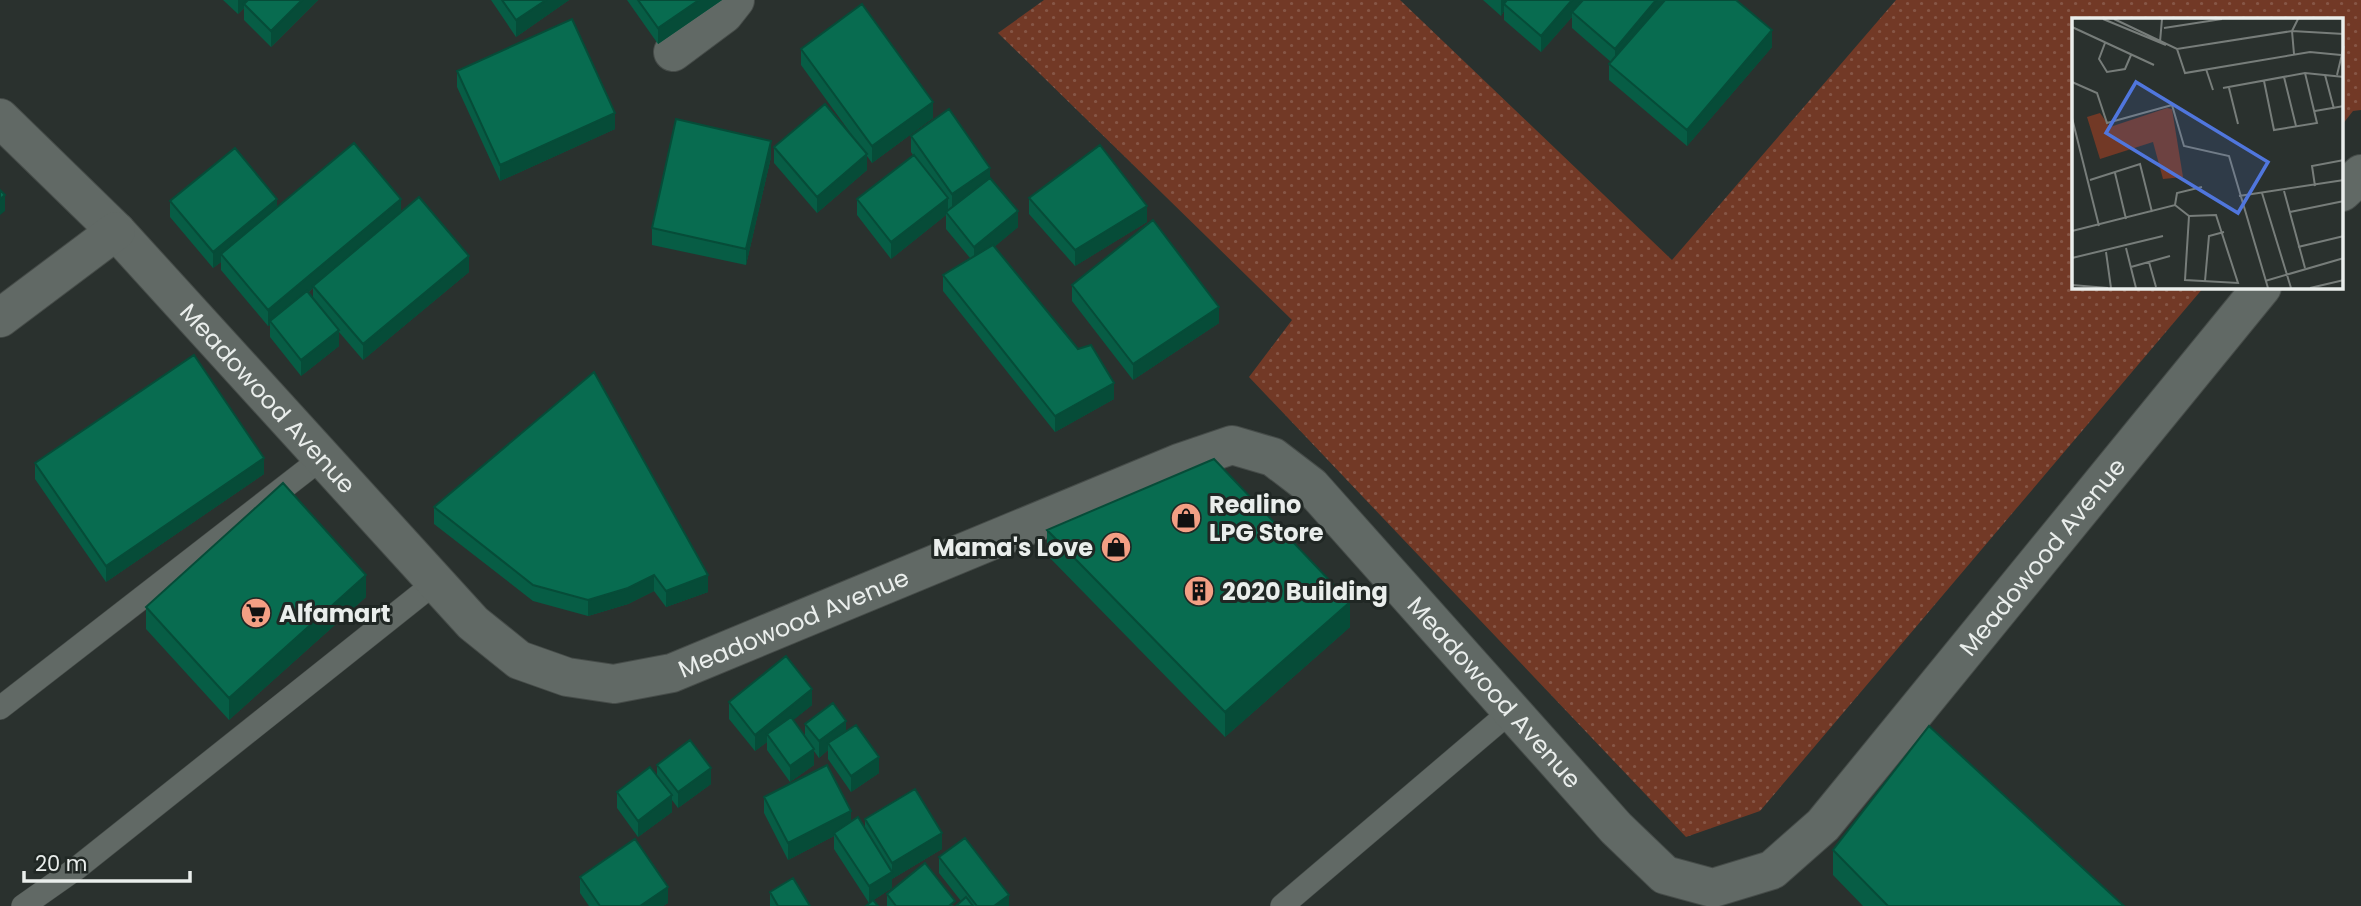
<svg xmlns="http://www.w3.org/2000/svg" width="2361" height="906" viewBox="0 0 2361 906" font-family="Poppins,sans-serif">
	<defs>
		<pattern id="grass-dots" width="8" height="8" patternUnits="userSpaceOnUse" patternTransform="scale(1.75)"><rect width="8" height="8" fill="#723926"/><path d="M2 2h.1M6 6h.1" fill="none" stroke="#865646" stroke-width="1.8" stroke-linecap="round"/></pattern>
	</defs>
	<rect width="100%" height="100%" fill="#2a312e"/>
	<path fill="url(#grass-dots)" d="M1044,0H1400L1672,260L1896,0H2361V110L2353,111L2342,125V19H2074V287H2204L1760,811L1686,837L1249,377L1292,320L998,33Z"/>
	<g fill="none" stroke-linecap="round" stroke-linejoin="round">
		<g stroke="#464c49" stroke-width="24">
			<path id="service" d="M0,708L322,458
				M23,906L77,868L436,582
				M1282,906L1511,711"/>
		</g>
		<g stroke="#464c49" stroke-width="40">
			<g id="minor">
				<path d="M673,52L724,14L735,0"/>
				<path id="s1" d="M0,118L116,231L473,623L519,660L567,677L614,684L672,673L1179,463L1232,445L1273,457L1311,486L1616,828L1665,875L1713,888L1772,870L1823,825L2262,287"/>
				<path d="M2342,192L2361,174"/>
				<path d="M0,318L116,231"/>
			</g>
		</g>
		<use href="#service" stroke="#616965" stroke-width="23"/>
		<use href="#minor" stroke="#616965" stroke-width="38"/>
	</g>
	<path fill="#075d45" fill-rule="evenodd" d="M223,0H318L271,47L244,20V8L238,14Z
		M491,0H569L516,37Z
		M627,0H722L658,44Z
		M1483,0H1736L1772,47L1687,146L1609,80V64L1611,62L1572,28V17L1541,52L1504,20V11L1501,16Z
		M801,49L933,118L872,163L867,156V170L817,213L774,163V147L857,142L801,65Z
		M457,71L615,129L500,181L457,87Z
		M911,136L990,178L1018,227L994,247L1114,399L1055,432L943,291V275L970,258L946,229V215L891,259L857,215V199L913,155L911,152Z
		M771,157L746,265L652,245V228Z
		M1029,198L1147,222L1075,266L1029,214Z
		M170,201L277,207L401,212L469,272L363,360L339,332V346L301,376L270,337V325L268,326L221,270V262L213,268L170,217ZM313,288V299L308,293Z
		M1072,285L1219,323L1133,380L1072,301Z
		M35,463L264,474L106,582L35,479Z
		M434,507L708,592L666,607L654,591L628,604L588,616L533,601L434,524Z
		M1047,530L1350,627L1225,737L1047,555Z
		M366,597L229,720L146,629V607Z
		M729,702L812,705L793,720L805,737V724L846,732L879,773L851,792L828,759V750L819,758L814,751V765L790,782L767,750V742L755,751L729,719Z
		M657,765L711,784L678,808L672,800V812L638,837L617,808V792L657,776Z
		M764,797L851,822L865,829V819L942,849L892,879V888L869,903L834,849V836L788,860L764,813Z
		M1833,850L2124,906H1863L1833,875Z
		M939,857L1009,906H956L961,901L939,873Z
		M580,877L668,903L663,906H589L580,893Z
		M770,892L810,906H770Z
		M887,894L955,906H887Z"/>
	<path fill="#064c38" d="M238,0H252L244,4V8L238,14Z
		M302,0H318L271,47V31Z
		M546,0H569L516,37V20Z
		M699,0H722L658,44V28Z
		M1501,0H1514L1504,4V11L1501,16Z
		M1572,0H1586L1572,12V17L1541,52V36Z
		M1656,0H1670L1615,65V49Z
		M1772,30V47L1687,146V130Z
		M933,102V118L872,163V146Z
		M615,113V129L500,181V165Z
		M771,141V157L746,265V249Z
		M867,154V170L817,213V197Z
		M990,168V184L952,210V194Z
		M5,195V211L0,215V199Z
		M948,198V214L946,212V215L891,259V242Z
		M277,199V215L221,254V262L213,268V252Z
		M401,199V215L313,286V288L272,323L270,321V325L268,326V310Z
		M1147,206V222L1075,266V250Z
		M1018,211V227L974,264V247Z
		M469,256V272L363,360V344Z
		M1219,307V323L1133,380V364Z
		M339,330V346L301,376V360Z
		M1114,383V399L1055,432V416Z
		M264,458V474L106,582V566Z
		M366,575V597L229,720V698Z
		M654,575V591L628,604L588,616V600Z
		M708,575V592L666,607V591Z
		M1350,602V627L1225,737V712Z
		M812,689V705L770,739L767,734V742L755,751V735Z
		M846,721V737L828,743V750L819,758V741Z
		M814,749V765L790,782V766Z
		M879,757V773L851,792V776Z
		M711,768V784L678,808V792Z
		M672,795V812L638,837V821Z
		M851,811V828L834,833V836L788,860V843Z
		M942,833V849L892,879V888L869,903V886L892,872V863Z
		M668,887V903L663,906H640Z
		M1009,895V906H994Z"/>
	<path fill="#086c50" stroke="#064c38" stroke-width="2" d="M248,0H302L271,31L244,4Z
		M502,0H546L516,20Z
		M638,0H699L658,28Z
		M1507,0H1572L1541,36L1504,4Z
		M1583,0H1656L1615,49L1572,12Z
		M1665,0H1736L1772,30L1687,130L1609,64Z
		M862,4L933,102L872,146L801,49Z
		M572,19L615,113L500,165L457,71Z
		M825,104L867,154L817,197L774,147Z
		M949,109L990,168L952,194L911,136Z
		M676,119L771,141L746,249L652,228Z
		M354,143L401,199L268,310L221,254Z
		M1100,145L1147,206L1075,250L1029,198Z
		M235,148L277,199L213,252L170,201Z
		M914,155L948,198L891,242L857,199Z
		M990,178L1018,211L974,247L946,212Z
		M0,190L5,195L0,199Z
		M419,197L469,256L363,344L313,286Z
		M1153,220L1219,307L1133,364L1072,285Z
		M993,245L1078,349L1091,345L1114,383L1055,416L943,275Z
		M307,291L339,330L301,360L270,321Z
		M194,355L264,458L106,566L35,463Z
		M594,372L708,575L666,591L654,575L628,588L588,600L533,585L434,507Z
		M1214,459L1350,602L1225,712L1047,530Z
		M283,483L366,575L229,698L146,607Z
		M786,656L812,689L755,735L729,702Z
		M833,703L846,721L819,741L805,724Z
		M791,717L814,749L790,766L767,734Z
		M856,725L879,757L851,776L828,743Z
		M1929,726L2124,906H1888L1833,850Z
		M690,740L711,768L678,792L657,765Z
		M827,765L851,811L788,843L764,797Z
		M650,767L672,795L638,821L617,792Z
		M915,789L942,833L892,863L865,819Z
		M858,817L892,872L869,886L834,833Z
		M965,838L1009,895L994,906H977L939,857Z
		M635,839L668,887L640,906H600L580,877Z
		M925,863L955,901L949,906H896L887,894Z
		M793,878L810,906H778L770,892Z
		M966,897L973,906H956Z
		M873,900L878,906H866Z"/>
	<defs>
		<g id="shop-disc" transform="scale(1.575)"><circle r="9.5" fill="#f39f84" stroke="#202724"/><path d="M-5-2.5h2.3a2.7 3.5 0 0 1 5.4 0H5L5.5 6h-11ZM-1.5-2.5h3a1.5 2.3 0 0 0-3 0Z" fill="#111"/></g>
		<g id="building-disc" transform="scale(1.575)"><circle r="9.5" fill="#f39f84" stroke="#202724"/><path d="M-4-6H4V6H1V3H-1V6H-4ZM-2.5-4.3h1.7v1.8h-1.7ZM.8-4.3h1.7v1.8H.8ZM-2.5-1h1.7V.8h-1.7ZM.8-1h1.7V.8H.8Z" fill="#111"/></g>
		<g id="supermarket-disc" transform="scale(1.575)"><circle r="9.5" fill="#f39f84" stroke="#202724"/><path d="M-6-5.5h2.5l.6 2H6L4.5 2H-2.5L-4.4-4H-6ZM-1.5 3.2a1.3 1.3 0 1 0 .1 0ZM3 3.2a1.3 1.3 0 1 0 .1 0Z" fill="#111"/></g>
	</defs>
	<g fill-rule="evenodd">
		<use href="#shop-disc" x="1186" y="518"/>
		<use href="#shop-disc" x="1116" y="547"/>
		<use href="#building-disc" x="1199" y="591"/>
		<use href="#supermarket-disc" x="256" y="613"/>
	</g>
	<g text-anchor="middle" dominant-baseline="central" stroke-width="6" stroke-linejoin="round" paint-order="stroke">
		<g font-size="24" fill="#eaeeec" stroke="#202724">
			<text stroke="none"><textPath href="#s1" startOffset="388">Meadowood Avenue</textPath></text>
			<text stroke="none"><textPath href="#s1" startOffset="2656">Meadowood Avenue</textPath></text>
			<text stroke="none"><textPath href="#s1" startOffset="1040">Meadowood Avenue</textPath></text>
			<text stroke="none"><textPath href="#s1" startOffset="1880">Meadowood Avenue</textPath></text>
		</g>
		<g font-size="24" font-weight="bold" fill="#eaeeec" stroke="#202724" text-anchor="start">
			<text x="1209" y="504">Realino<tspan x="1209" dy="28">LPG Store</tspan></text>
			<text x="1093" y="547" text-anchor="end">Mama's Love</text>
			<text x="1222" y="591">2020 Building</text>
			<text x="279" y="613">Alfamart</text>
		</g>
	</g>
	<g transform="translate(2072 18)">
		<rect width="271" height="271" fill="#2a312e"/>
		<path d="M95,90L100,91L111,159L91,161L81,124L28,141L15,99L28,95L38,109Z" fill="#723926"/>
		<path fill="none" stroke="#777d7a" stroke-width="2" d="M31,1L94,27M42,1L105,31L220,13L272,16M0,9L82,47M92,10L150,1M88,24L90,1M33,25L27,41L35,54L53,51L59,37M105,31L113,55L238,34L269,37M222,36L220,13L226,1M134,51L141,72M253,57L262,91M265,57L272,28M212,59L224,108M192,63L202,112L245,105L233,55M0,64L25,75L35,105L100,87L112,128L157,138L196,270M151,70L233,55L272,59M157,70L166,106M243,93L272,88M0,100L27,208M43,155L54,201M18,162L68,146L80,194M243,168L240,148L272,142M212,173L233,250M190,175L219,270M167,178L272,162M103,187L105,175L130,169M218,194L272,183M0,213L103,187L117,198L144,197L166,265L113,262L117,198M226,229L272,218M54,230L64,270M34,234L39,270M0,240L91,218M77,244L84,269M59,249L98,238M133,263L137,218L152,214M193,263L272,240M0,267L36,270M238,270L272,262"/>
		<path fill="#5076dd" fill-opacity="0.15" stroke="#5076dd" stroke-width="3.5" d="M64,64L196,144L166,195L34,115Z"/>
		<rect width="271" height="271" fill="none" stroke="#eaeeec" stroke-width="3.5"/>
	</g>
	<path d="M24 871v10h166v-10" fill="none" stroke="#eaeeec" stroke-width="3.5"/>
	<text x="35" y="871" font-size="21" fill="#eaeeec" stroke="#202724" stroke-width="5" paint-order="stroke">20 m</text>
</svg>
